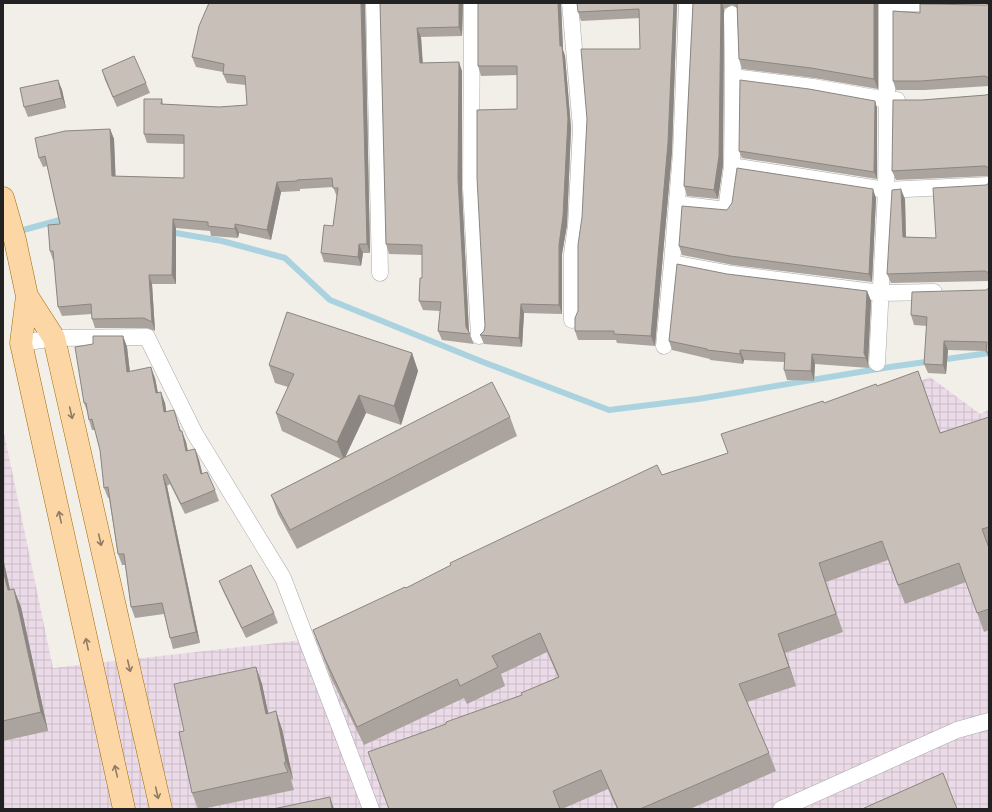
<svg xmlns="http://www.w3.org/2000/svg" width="992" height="812" viewBox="0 0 992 812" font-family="'PT Sans Narrow',sans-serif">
	<defs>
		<pattern id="industrial-grid" width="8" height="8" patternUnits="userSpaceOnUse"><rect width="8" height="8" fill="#ebdbe8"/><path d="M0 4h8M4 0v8" fill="none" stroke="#c9bcc7"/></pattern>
	</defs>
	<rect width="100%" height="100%" fill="#f2efe9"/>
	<path fill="url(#industrial-grid)" d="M930,377L980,414L989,410V809H3V428L53,668L340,636Z"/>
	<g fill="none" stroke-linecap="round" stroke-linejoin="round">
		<path stroke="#aad3df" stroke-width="6" d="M16,232L67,218
			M170,232L222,241L285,258L330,300L483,362L609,410L698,399L890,367L989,353"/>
		<g stroke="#a9a9a9" stroke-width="17">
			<path id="street" d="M374,3L380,273
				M472,3L471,188L479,336
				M570,3L581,128L576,226L572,254V320
				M687,3L681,153L672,263L732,274L881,293L934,292
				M887,3V100H897
				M897,3L989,5
				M732,14L733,77
				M732,166L886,190L989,185
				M678,204L726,210L732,166L733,77L813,87L887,100L886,190L877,363
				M21,343L54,338L147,337L195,434L283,578L371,809
				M664,346L672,263
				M781,809L957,730L989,721"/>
		</g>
		<g stroke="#a06b00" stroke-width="23">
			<path id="primary" d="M3,198L15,240L27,296L54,338L161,809
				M27,296L21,343L124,809"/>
		</g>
		<use href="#street" stroke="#fff" stroke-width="16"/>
		<use href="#primary" stroke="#fcd6a4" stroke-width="22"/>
	</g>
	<path fill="#aba49e" d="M365,3L370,253H363L361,266L324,262L321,253L333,226L337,197L333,187L300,189V191L281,192L271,240L239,233L238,238L211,236L210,231L176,228V284H152L155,331L147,328H95L92,319V314L62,316L58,307L54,260H53L50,251L60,224L47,166L43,167L39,158L110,129L114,139L115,176L184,178V144L147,143L144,134L162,99L163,104L219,107L247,105L246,85L227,83L223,74V72L196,67L192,57Z
		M380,3H463L462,36L421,37L423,63L462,71V189L469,333L474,344L442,340L438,331L440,311L423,310L419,301L422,278V255L389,254L386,244Z
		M677,3L672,152L655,346L617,343L616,340H578L575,331L578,311L640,49V18L581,21L578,12Z
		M693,3H878V89L814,78L742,69L739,59L737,8L732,5L724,9L723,165L718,199L687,196L684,186Z
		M561,4L563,50L565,56L571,128L567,225L562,254V314L524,313L522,347L484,344L480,335L484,331L485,326L517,109V75L481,76L478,66Z
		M989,4V86L925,90H896L893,81L920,13L986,5Z
		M102,70L146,83L150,93L117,107L105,80Z
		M58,80L62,90L66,108L28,117L24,107Z
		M989,94V176L896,180L892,171L922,100L986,95Z
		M875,101L877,108V179L742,158L739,151Z
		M989,183V281L891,283L887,274L905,199L906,237L936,238L986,185Z
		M876,198L872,282L733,265L682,255L679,246L727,210Z
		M727,274L867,291L871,301L868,363L869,368L815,364L814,381L787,380L784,370V362L744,360L743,364L728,362L710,360V359L672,350L669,341Z
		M989,288V360L986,351L948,350L946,374L928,373L924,364L927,326L914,325L911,315L986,290Z
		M123,336L127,347L130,372L155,378L158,393L165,403L166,412L174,410L181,431L186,442L188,451L195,449L199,460L202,473L215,490L219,501L185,514L170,484L167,486L200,643L173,649L170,638L164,614L135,618L131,607L125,565H122L118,554L109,498H108L104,488L100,450L95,430H92L89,420L87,411L84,403L93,344Z
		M412,353L418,371L401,425L366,413L345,457L510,417L517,436L297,549L278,514L271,495L341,459L282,431L276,413L288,387L275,383L269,365Z
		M877,386L940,433L989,417V630L984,632L966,582L905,604L888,560L826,582L843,632L785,653L796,686L747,702L769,753L776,771L690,809H617L608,789L562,809H389L446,724L522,695L558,677L547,652L501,674L505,686L467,704L464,698L364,745L331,678L313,630L406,588L662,475L728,453L824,403Z
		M3,558L10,589L21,607L48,731L3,741Z
		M219,581L274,613L278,623L246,638L223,591Z
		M256,667L262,684L268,713L282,729L293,779L291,780L294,790L202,809H198L192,793L184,731Z"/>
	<path fill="#8b8681" d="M361,3H365L370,253L367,244Z
		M459,3H463L462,36L459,27Z
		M558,3H561L563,50L565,56L571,128L567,225L562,254V314L559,305L560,46Z
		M674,3H677L672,152L655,346L651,336Z
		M721,3H722L724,9L723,165L718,199L714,190Z
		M874,3H878V89L874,79Z
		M417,28L421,37L423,72L420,63Z
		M459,62L462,71V189L469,334L466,327L458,179Z
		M58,80L62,90L66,108L62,98Z
		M875,101L877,108V179L874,172Z
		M110,129L114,139L116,185L112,176Z
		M277,182L281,192L271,240L267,230Z
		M873,189L876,198L872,282L869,274Z
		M901,189L905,199L906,246L903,237Z
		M173,219L176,228V284L172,275Z
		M235,224L239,233L238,238L235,229Z
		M359,244L363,253L361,266L358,257Z
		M149,275L152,284L155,331L152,322Z
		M867,291L871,301L868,363L869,368L864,353Z
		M521,304L524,313L522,347L519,338Z
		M123,336L127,347L131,383L127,372Z
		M944,341L948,350L946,374L943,365Z
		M740,350L744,360L743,364L740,354Z
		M412,353L418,371L401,425L394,406Z
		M812,354L815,364L814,381L811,371Z
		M151,367L155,378L160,404L156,393Z
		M161,392L165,403L168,423L164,412Z
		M359,395L366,413L344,460L337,442Z
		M174,410L184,442L182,431L186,442L190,462L186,451Z
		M195,449L199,460L205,484L201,474Z
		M163,475L167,486L200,643L196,632Z
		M3,558L14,609L8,590L3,570Z
		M14,589L21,607L48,731L41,712Z
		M778,634L785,653L796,686L789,667Z
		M256,667L262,684L272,731L266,714Z
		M276,711L282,729L293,779L286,762Z
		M330,797L334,809H332Z"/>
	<path fill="#c7bfb8" stroke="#8b8681" d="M209,3H361L367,244H359L358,257L321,253L324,225L333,226L338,188H333L332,178L297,180V181L277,182L267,230L235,224V229L208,226V222L173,219L172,275H149L152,322L144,318L92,319L91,304L58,307L53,251H50L48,225L60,224L45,156L39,158L35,138L65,131L110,129L112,176L184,178V135L144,134V99H162L161,104L219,107L247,105L245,76L223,74L224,64L192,57L199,26Z
		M380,3H459V27L417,28L420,63L459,62L458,179L466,327L470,334L438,331L441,302L419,301L420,278H422V245L386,244Z
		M478,3H558L560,46H562L568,119L563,216L559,245V305L521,304L519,338L480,335L484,331L485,326L477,178V110L517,109V66H478Z
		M577,3H674L668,143L651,336L614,334V331H575V318L578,311V245L582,217L587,119L581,49H640L639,9L578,12Z
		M693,3H721L719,156L714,190L684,186Z
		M737,3H874V79L811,68L739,59Z
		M920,4L986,5L989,4V78L985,76L921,81H893V11L920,13Z
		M134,56L146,83L113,97L102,70Z
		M58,80L62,98L24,107L20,88Z
		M740,80L809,89L875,101L874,172L739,151Z
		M989,94V168L985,166L892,171L893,100H922L986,95Z
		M737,168L873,189L869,274L730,256L679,246L682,206L727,210L732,203Z
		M989,183V273L985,271L887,274L892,190L901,189L903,237L936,238L933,188L986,185Z
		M677,264L727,274L867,291L864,353L866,358L812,354L811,371L784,370L785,353L740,350V354L725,352L707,350V349L669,341Z
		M989,288V352H986L987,342L944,341L943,365L924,364L927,317L911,315L912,292L986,290Z
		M287,312L412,353L394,406L359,395L337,442L276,413L294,374L269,365Z
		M93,336H123L127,372L151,367L156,393L161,392L164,412L174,410L180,431H182L186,451L195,449L201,474L207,472L215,490L181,504L166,474L163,475L196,632L170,638L162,603L131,607L124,554H118L108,487L104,488L100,450L92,419L89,420L86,403H84L75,347L93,344Z
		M918,371L940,433L989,417V527L982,529L989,548V609L977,613L959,563L898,585L882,541L819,563L836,614L778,634L789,667L739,684L769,753L640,809H618L601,770L553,791L560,809H389L368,752L446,724V722L522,695L521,693L559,677L540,633L492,656L498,667L460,686L457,679L357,727L325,659L313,630L405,587L406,588L451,565L450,563L657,465L662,475L728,453L721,434L823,401L824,403L876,384L877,386Z
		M492,382L510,417L290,530L271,495Z
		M251,565L274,613L242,628L219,581Z
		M3,570L8,590L14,589L41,712L3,721Z
		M256,667L266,714L276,711L286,762L284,763L288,772L192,793L179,732L184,731L174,684Z
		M943,773L957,809H862Z
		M330,797L332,809H273Z"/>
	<defs><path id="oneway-shaft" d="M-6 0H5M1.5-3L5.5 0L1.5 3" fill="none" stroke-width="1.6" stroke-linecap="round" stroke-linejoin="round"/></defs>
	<g stroke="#8f7c63">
		<use href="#oneway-shaft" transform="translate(71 413) rotate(77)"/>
		<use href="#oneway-shaft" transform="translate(60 517) rotate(-102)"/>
		<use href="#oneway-shaft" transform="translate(100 540) rotate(77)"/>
		<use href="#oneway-shaft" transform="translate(87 644) rotate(-102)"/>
		<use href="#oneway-shaft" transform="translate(129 666) rotate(77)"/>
		<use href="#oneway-shaft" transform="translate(116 771) rotate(-103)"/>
		<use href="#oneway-shaft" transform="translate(157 793) rotate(77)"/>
	</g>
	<rect width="992" height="812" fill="none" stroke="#222222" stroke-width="8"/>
</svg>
